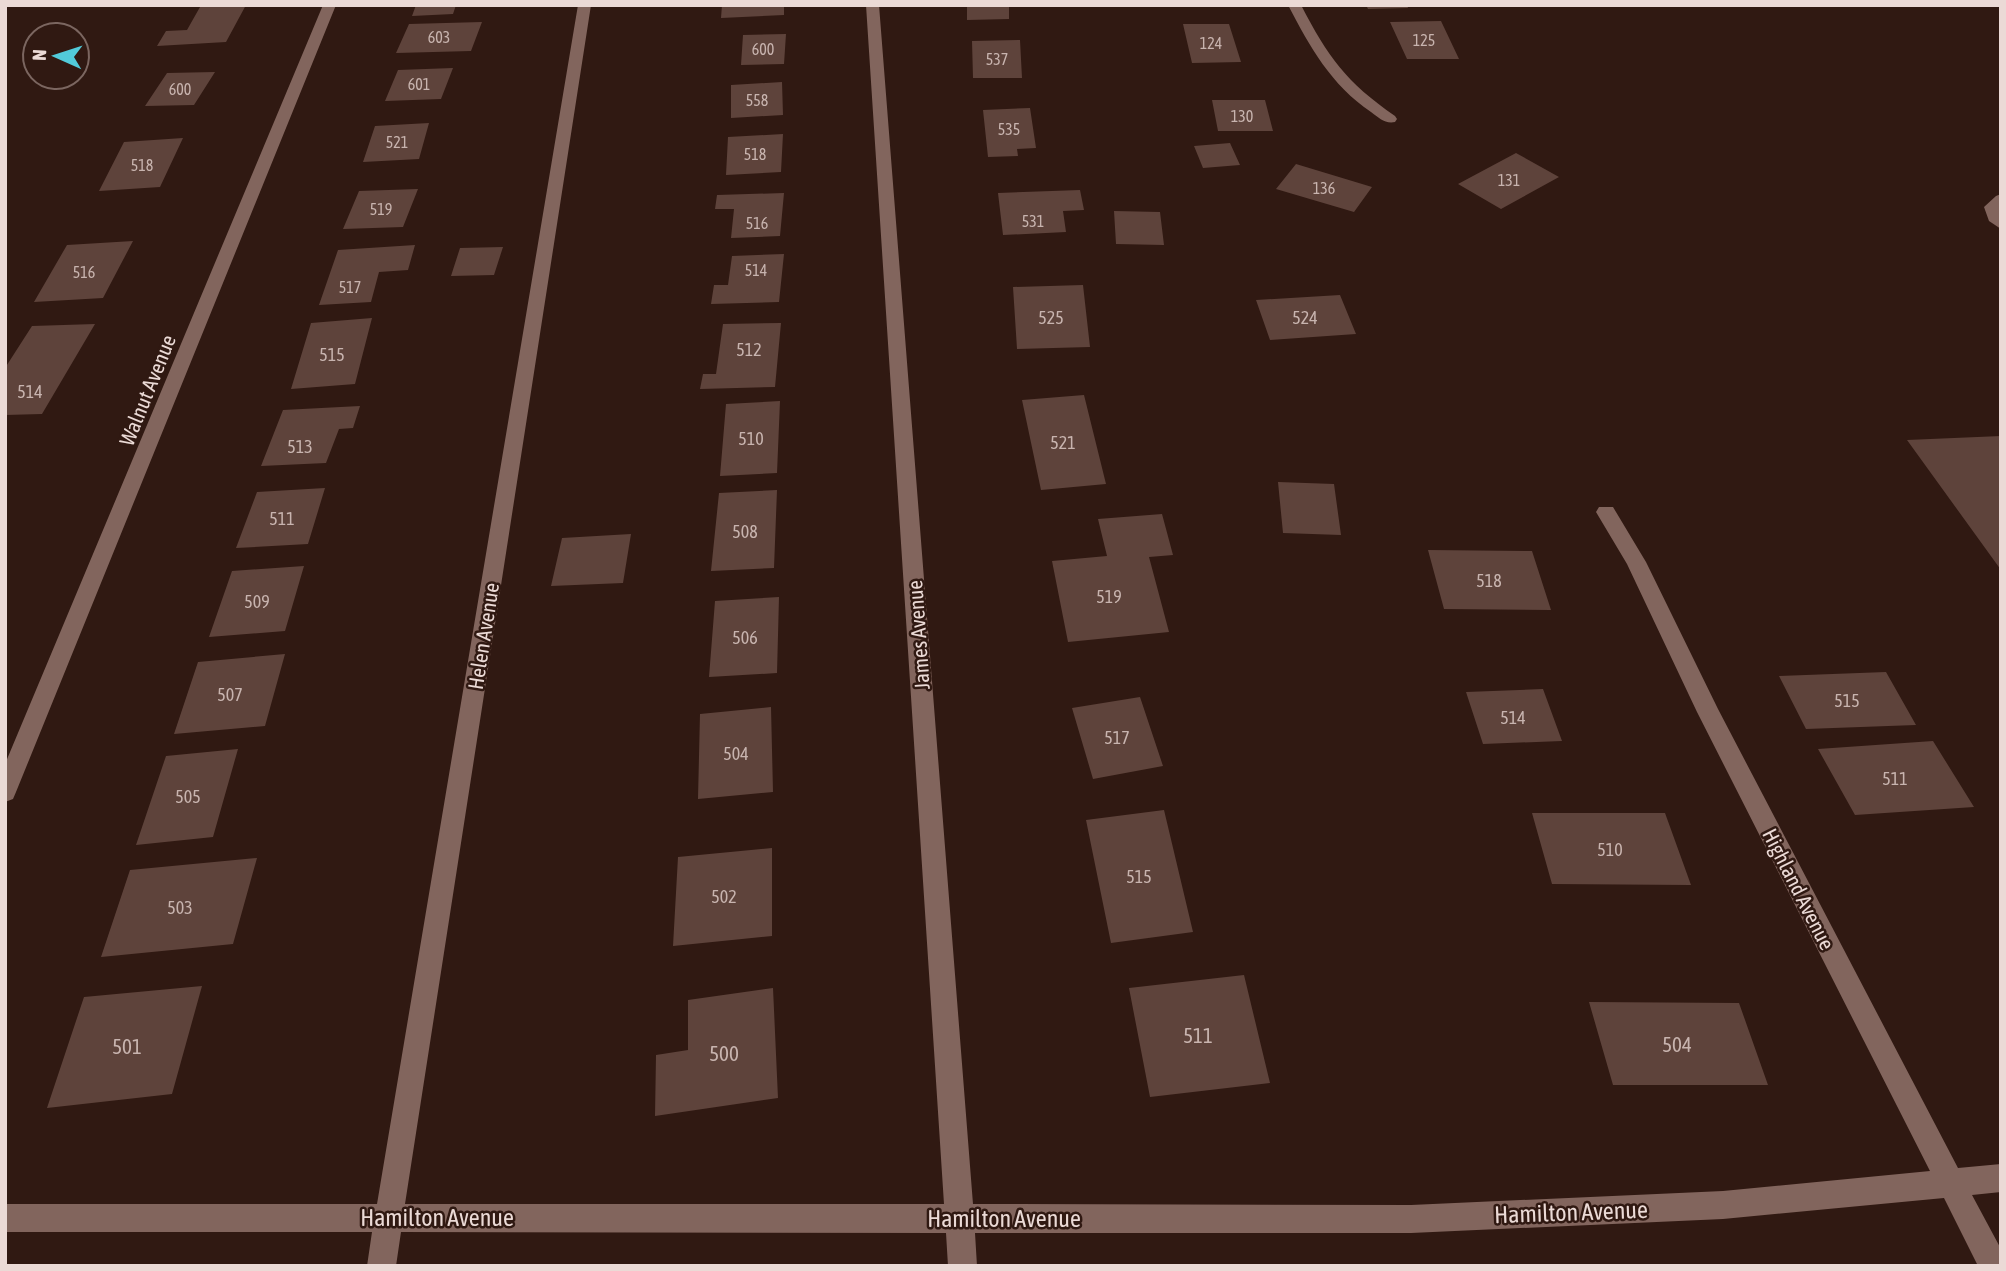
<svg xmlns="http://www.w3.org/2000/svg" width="2006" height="1271" viewBox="0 0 2006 1271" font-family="'Asap Condensed',sans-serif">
	<rect width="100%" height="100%" fill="#301912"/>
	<path fill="#5e433b" d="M233,5H246L226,42L157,46L166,31L187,30L200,7Z
		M416,5H456L453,14L412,16Z
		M722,5H784V15L721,18Z
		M967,5H1009V19L967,20Z
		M1366,5H1407L1408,8L1368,9Z
		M1441,21L1459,59H1407L1390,22Z
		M482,22L471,51L396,53L409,24Z
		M1183,24H1229L1241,62L1192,63Z
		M786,34L784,64L741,65L743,35Z
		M1020,40L1022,78H973L972,41Z
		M453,68L441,99L385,101L398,70Z
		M215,72L194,105L145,106L167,73Z
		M782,82L783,115L731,118V85Z
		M1212,100H1265L1273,131H1218Z
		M1030,108L1036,148L1017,149L1018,156L988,157L983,110Z
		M429,123L419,159L363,162L375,126Z
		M783,134L781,172L726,175L728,137Z
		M183,138L160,187L99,191L124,142Z
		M1230,143L1240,165L1203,168L1194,146Z
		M1516,153L1559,177L1501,209L1458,184Z
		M1296,164L1372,187L1354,212L1276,189Z
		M418,189L403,227L343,229L359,191Z
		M1080,190L1084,210L1063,211L1066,232L1003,235L998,193Z
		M784,193L780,236L731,238L734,209H715L717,195Z
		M1114,211L1160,212L1164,245L1116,244Z
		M133,241L103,298L34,302L67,245Z
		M415,245L408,270L379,272L371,302L319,305L338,250Z
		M503,247L494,275L451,276L460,248Z
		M784,254L779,302L711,304L714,285H728L732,256Z
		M1083,285L1090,347L1017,349L1013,287Z
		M1340,295L1356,334L1270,340L1256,300Z
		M372,318L355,384L291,389L311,323Z
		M781,323L775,387L700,389L703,374H716L723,324Z
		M95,324L42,414L5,415V368L32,326Z
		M1084,395L1106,484L1041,490L1022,400Z
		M780,401L777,473L720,476L726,404Z
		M360,406L353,428L339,429L326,463L261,466L283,410Z
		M2001,436V570L1907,440Z
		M1278,482L1334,484L1341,535L1283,533Z
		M325,488L308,544L236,548L257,492Z
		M777,490L774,568L711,571L719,493Z
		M1162,514L1173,555L1149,557L1169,632L1068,642L1052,561L1107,556L1098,519Z
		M631,534L623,583L551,586L562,538Z
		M1428,550L1532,551L1551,610L1444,609Z
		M304,566L285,631L209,637L232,571Z
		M779,597L777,673L709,677L715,601Z
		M285,654L265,726L174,734L198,662Z
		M1886,672L1916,725L1806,729L1779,676Z
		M1543,689L1562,741L1483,744L1466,692Z
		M1140,697L1163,766L1093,779L1072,708Z
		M771,707L773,792L698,799L700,714Z
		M1933,741L1974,807L1855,815L1818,749Z
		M238,749L213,837L136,845L166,756Z
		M1164,810L1193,932L1111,943L1086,820Z
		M1532,813H1665L1691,885L1552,884Z
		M772,848V936L673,946L678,857Z
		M257,858L233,944L101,957L130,870Z
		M1244,975L1270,1083L1150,1097L1129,988Z
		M202,986L172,1094L47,1108L84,997Z
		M773,988L778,1098L655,1116L656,1055L688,1050V1000Z
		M1589,1002L1739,1003L1768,1085H1613Z"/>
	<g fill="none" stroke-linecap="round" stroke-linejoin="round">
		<path fill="#82655d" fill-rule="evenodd" d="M323,5H336L16,792L13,799L5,802V764Z
			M578,5H591L405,1204H944L866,5H879L973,1204L1411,1205L1723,1191L1930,1171L1697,712L1627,564L1596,512L1599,507H1613L1646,562L1718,709L1958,1168L2001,1164V1192L1972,1195L2001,1249V1266H1978L1944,1198L1723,1219L1411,1233H975L977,1266H948L946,1233L401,1232L396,1266H367L372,1232H5V1204H377Z
			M1288,5H1301C1328,57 1346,82 1395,116L1397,119L1395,122C1385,124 1379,118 1371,112C1331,85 1310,47 1288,5Z
			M2001,194V229L1989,221L1984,207L1996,196Z"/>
	</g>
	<g text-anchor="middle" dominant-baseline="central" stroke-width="5" stroke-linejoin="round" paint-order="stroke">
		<g font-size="16" fill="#c8b4af">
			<text x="439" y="37">603</text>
			<text x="1424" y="40">125</text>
			<text x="1211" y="43">124</text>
			<text x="763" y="49">600</text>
			<text x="997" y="59">537</text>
			<text x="419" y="84">601</text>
			<text x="180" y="89">600</text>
			<text x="757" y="100">558</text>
			<text x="1242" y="116">130</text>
			<text x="1009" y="129">535</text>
			<text x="397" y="142">521</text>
			<text x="755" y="154">518</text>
			<text x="142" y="165">518</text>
			<text x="1509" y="180">131</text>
			<text x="1324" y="188">136</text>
			<text x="381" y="209">519</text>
			<text x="1033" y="221">531</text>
			<text x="757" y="223">516</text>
			<text x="756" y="270">514</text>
			<text x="84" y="272">516</text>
			<text x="350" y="287">517</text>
		</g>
		<g font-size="18" fill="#c8b4af">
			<text x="1051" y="317">525</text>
			<text x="1305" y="317">524</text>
			<text x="749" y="349">512</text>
			<text x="332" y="354">515</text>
			<text x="30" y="391">514</text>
			<text x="751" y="438">510</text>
			<text x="1063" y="442">521</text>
			<text x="300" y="446">513</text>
			<text x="282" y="518">511</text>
			<text x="745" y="531">508</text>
			<text x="1489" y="580">518</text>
			<text x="1109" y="596">519</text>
			<text x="257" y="601">509</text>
			<text x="745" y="637">506</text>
			<text x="230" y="694">507</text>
			<text x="1847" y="700">515</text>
			<text x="1513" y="717">514</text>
			<text x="1117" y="737">517</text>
			<text x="736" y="753">504</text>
			<text x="1895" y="778">511</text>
			<text x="188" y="796">505</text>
			<text x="1610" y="849">510</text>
			<text x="1139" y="876">515</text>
			<text x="724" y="896">502</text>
			<text x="180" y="907">503</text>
		</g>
		<g font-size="21" fill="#ebdad6" stroke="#301912">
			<text transform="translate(147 390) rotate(-68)">Walnut Avenue</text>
			<text transform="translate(918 635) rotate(-94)">James Avenue</text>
			<text transform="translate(483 636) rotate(-81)">Helen Avenue</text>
			<text transform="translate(1799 889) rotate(63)">Highland Avenue</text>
		</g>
		<g font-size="21" fill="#c8b4af">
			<text x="1198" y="1035">511</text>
			<text x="1677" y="1044">504</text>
			<text x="127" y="1046">501</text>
			<text x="724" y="1053">500</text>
		</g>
		<g font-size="24" fill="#ebdad6" stroke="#301912">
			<text transform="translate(1571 1212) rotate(-2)">Hamilton Avenue</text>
			<text x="437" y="1217">Hamilton Avenue</text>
			<text x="1004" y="1218">Hamilton Avenue</text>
		</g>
	</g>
	<rect width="2006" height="1271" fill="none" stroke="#ebdad6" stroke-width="14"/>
	<g transform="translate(56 56) rotate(273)"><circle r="33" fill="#301912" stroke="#7b6660" stroke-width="2"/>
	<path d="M0-5L12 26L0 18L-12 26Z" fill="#52cbda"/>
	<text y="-10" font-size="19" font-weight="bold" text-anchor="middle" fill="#ebdad6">N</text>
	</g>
</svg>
